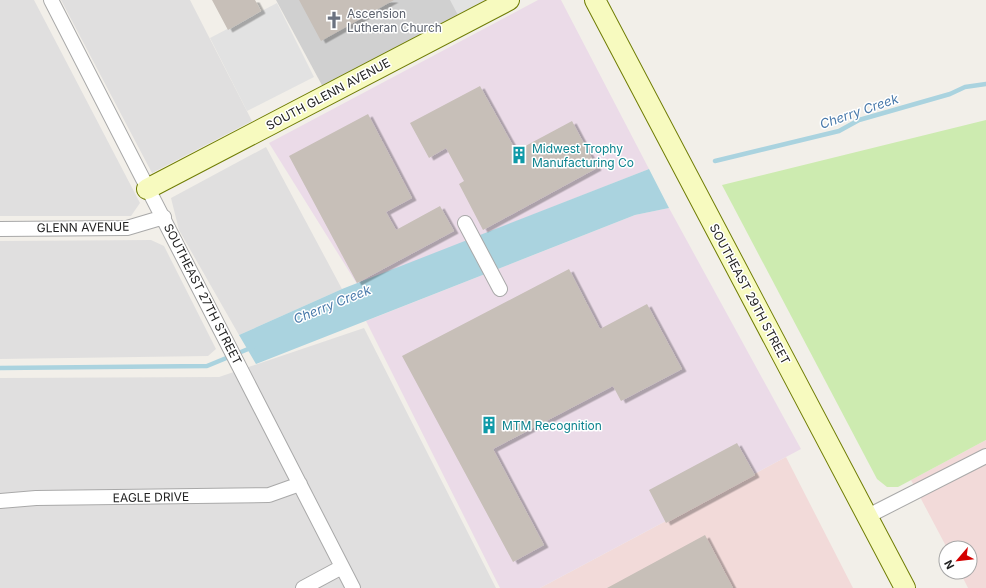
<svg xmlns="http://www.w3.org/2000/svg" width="986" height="588" viewBox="0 0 986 588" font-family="Inter,sans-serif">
	<defs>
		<filter id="shadow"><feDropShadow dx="4.5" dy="2.5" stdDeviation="0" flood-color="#0004"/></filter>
	</defs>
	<rect width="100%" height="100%" fill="#f2efe9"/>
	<path fill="#e0dfdf" d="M0,0H34L140,203L131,216H0Z
		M61,0H190L252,121L152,173Z
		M266,147L342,289L239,335L179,230L171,198Z
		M151,240L164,246L216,349L208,356L0,359V241Z
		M364,328L496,588H0V378L219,377Z"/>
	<path fill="#f2dad9" d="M986,440V588H968L960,572H970V548H947L911,480Z
		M786,457L853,588H540Z"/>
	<path fill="#ebdbe8" d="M538,0H561L649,169L357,284L269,143Z
		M669,208L801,449L540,588H500L366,321L635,215Z"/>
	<path fill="#d0d0d0" d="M276,0H491L324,89Z"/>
	<path fill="#cdebb0" d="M986,120V440L898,487H887L877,479L722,185Z"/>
	<path fill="#e2e2e2" d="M450,0H492L459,17Z
		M277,3L314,77L247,111L210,38Z"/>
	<path fill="#aad3df" d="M649,169L669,208L635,215L256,364L239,335L342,289Z"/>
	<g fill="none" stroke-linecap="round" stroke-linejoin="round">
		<path stroke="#aad3df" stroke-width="4.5" d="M715,161L839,131L859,120L950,94L965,87L986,84
			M0,368L207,366L253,347"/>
	</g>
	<path fill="#c7bfb8" filter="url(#shadow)" d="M212,0H255L261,11L228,30Z
		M299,0H394L321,41Z
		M480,86L516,151L572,121L597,168L483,230L459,184L464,181L446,148L429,158L410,123Z
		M368,114L412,198L386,212L396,230L440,206L454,231L357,283L289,156Z
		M569,269L600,329L647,304L682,369L621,401L613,386L493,449L544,545L513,562L402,356Z
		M737,443L755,475L666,523L649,490Z
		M705,535L733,588H607Z"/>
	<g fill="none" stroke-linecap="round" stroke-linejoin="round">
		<g stroke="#a9a9a9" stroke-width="16">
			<path id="street" d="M51,0L353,588
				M465,223L500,289
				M0,229L127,228L164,217
				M0,501L36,498L269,495L300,484
				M868,516L986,456
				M303,588L342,567"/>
		</g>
		<g stroke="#707d05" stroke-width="22">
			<path id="secondary" d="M595,0L905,588
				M147,189L509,0"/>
		</g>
		<use href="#street" stroke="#fff" stroke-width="14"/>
		<use href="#secondary" stroke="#f7fabf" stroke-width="20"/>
	</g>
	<defs>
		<g id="church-bare" transform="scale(1.38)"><path d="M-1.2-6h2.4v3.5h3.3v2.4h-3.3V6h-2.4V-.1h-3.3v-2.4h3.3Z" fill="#6b7280" stroke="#fff" stroke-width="2.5" paint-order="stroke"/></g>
		<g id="building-bare" transform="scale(1.38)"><path d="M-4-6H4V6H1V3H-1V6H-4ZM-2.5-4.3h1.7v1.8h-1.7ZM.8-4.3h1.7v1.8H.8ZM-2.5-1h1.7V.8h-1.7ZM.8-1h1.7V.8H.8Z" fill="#0f9aa8" stroke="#fff" stroke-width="2.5" paint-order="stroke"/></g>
	</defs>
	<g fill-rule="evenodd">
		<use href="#church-bare" x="334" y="20"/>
		<use href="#building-bare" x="519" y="155"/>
		<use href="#building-bare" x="489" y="425"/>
	</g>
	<g text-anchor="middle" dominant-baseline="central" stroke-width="3" stroke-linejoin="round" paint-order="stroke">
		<g font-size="12" fill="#5b616d" stroke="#fff" text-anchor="start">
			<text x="347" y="13">Ascension<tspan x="347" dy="14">Lutheran Church</tspan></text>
		</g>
		<g font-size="12" fill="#222" stroke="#fff">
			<text transform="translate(328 94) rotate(-28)">SOUTH GLENN AVENUE</text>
			<text transform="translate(83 227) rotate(-1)">GLENN AVENUE</text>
			<text transform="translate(203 294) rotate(63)">SOUTHEAST 27TH STREET</text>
			<text transform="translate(750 294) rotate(62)">SOUTHEAST 29TH STREET</text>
			<text transform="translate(151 497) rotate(-1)">EAGLE DRIVE</text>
		</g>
		<g font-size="12" fill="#0d838f" stroke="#fff" text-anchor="start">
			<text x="532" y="148">Midwest Trophy<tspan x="532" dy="14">Manufacturing Co</tspan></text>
			<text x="502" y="425">MTM Recognition</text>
		</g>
		<g font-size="13" font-style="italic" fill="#4a7aab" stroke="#fff">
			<text transform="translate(859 111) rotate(-19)">Cherry Creek</text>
			<text transform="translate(332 304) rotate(-22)">Cherry Creek</text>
		</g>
	</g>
	<g transform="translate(958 560) rotate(242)"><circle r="19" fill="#ffffff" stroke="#a7a7a7"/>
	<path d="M0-3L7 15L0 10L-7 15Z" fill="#d40000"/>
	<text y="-6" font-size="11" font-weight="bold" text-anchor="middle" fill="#222222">N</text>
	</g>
</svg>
